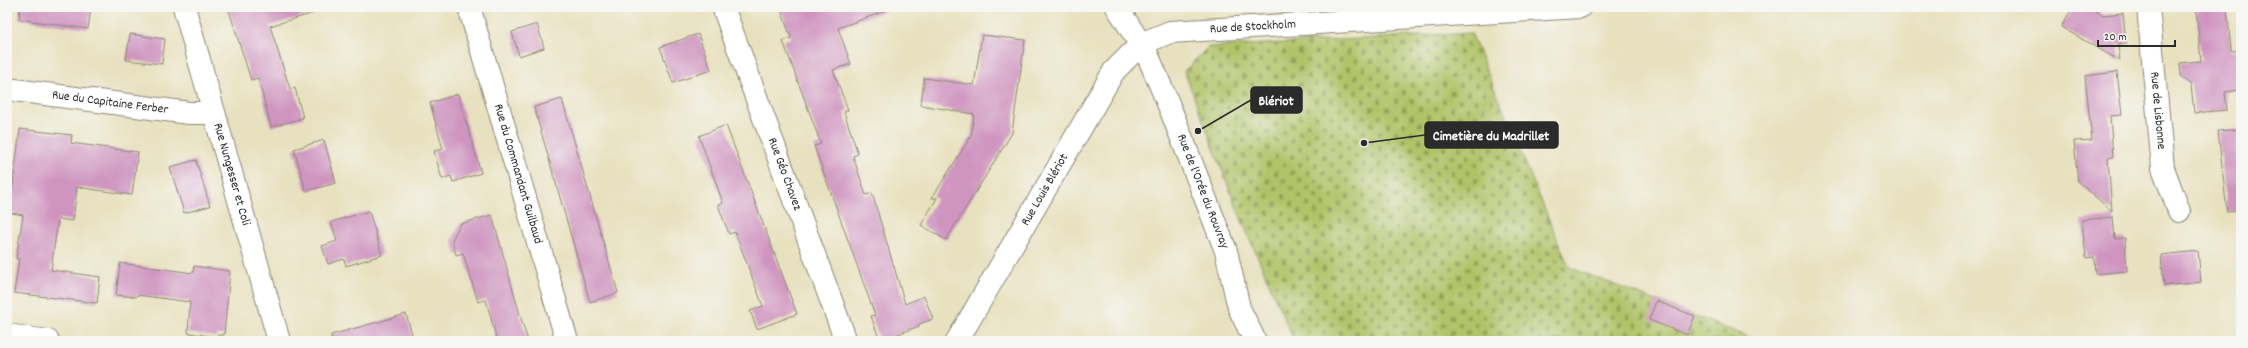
<svg xmlns="http://www.w3.org/2000/svg" width="2248" height="348" viewBox="0 0 2248 348" font-family="Dekko,sans-serif">
	<defs>
		<pattern id="cemetery-stones" width="16" height="16" patternUnits="userSpaceOnUse"><rect width="16" height="16" fill="#b0c367"/><path d="M2 7V4a2 2 0 0 1 4 0v3zM10 15v-3a2 2 0 0 1 4 0v3z" fill="#8f9f55"/></pattern>
	</defs>
	<rect width="100%" height="100%" fill="#f6f6f2"/>
	<filter id="ink" filterUnits="userSpaceOnUse"><feTurbulence type="fractalNoise" baseFrequency=".025" numOctaves="2"/><feDisplacementMap in="SourceGraphic" scale="8" xChannelSelector="R" yChannelSelector="G"/><feConvolveMatrix kernelMatrix="1 2 1 2 8 2 1 2 1" color-interpolation-filters="sRGB"/></filter>
	<filter id="wash" filterUnits="userSpaceOnUse"><feTurbulence type="fractalNoise" baseFrequency=".012" numOctaves="4" result="noise"/><feDisplacementMap in="SourceGraphic" scale="16" xChannelSelector="R" yChannelSelector="G"/><feGaussianBlur stdDeviation="0.9" result="paint"/><feColorMatrix in="noise" values="0 0 0 0 0 0 0 0 0 0 0 0 0 0 0 0 0 1.4 0 .05"/><feComposite in="paint" operator="in"/></filter>
	<g filter="url(#wash)">
		<rect width="100%" height="100%" fill="#e8e1bf"/>
		<path fill="url(#cemetery-stones)" stroke="#6e7749" d="M1471,33L1569,267L1759,341H1294L1239,214L1184,71L1208,47Z"/>
		<g id="blocks">
			<path fill="#cf95c0" d="M20,7H91L88,29L19,19Z
				M228,7H316L317,12L270,26L290,89L295,88L303,118L271,127L258,78L251,80Z
				M780,7H887L888,10L838,28L851,64L833,70L848,110L844,112L858,154L853,156L866,195L872,193L905,304L924,296L933,319L919,324V326L880,341L871,316L875,315L814,146L821,144L783,41L791,38Z
				M2073,7H2089L2103,15L2123,13L2126,44L2118,45L2120,61L2061,27Z
				M2196,7H2227L2231,51L2241,50V90L2225,92L2227,110L2194,113L2191,85L2181,77L2180,63L2201,61Z
				M537,24L544,48L519,56L512,32Z
				M130,34L165,39L162,64L126,60Z
				M698,34L711,70L673,83L660,47Z
				M982,35L1025,40L1012,133L946,240L921,225L937,198H932L971,136L974,114L921,105L924,78L974,85Z
				M2117,72L2122,115L2110,116L2113,157L2108,158L2112,211L2078,182L2074,141L2092,140L2085,76Z
				M458,94L481,173L453,182L451,176L442,179L434,151L443,149L430,103Z
				M562,99L618,293L590,302L534,107Z
				M726,125L797,314L757,329L750,311L763,306L735,232L729,234L718,205L723,203L699,136Z
				M20,129L72,135L71,143L138,152L132,195L77,187L73,221L58,219L51,270L100,277L97,303L14,293L19,259H16L23,215L7,212V191L12,192Z
				M2241,129V211L2227,212L2218,131Z
				M324,140L336,183L306,191L294,149Z
				M196,160L210,206L184,213L170,167Z
				M369,211L382,255L346,266L344,259L328,264L322,246L337,241L331,222Z
				M492,215L520,315L528,341H497L486,300L478,302L463,253L456,255L452,240L460,224Z
				M2113,217L2115,239L2125,238L2127,271L2095,274L2094,257L2086,258L2082,220Z
				M2198,251L2201,282L2164,286L2161,255Z
				M120,263L193,273L194,266L230,271L224,335H217V337L188,333L190,302L137,295L136,297L116,295Z
				M1656,301L1695,316L1687,335L1649,320Z
				M406,314L414,341H332L331,335Z"/>
		</g>
	</g>
	<g filter="url(#ink)">
		<use href="#blocks" fill-opacity="0" stroke="#8a8675" stroke-width="1"/>
		<g fill="none" stroke-linecap="round" stroke-linejoin="round">
			<g stroke="#8a8675" stroke-width="24">
				<g id="street">
					<path id="s1" d="M184,7L279,341"/>
					<path id="s2" d="M469,7L567,341"/>
					<path id="s3" d="M723,7L846,341"/>
					<path id="s4" d="M2148,7L2163,168L2179,211"/>
					<path id="s5" d="M7,89L189,113H214"/>
					<path d="M7,335L48,341"/>
					<path id="s6" d="M957,341L1114,71L1141,44L1170,32L1580,7"/>
				</g>
			</g>
			<g stroke="#8a8675" stroke-width="24">
				<g id="secondary">
					<path id="s7" d="M1117,7L1148,56L1170,108L1226,251L1239,308L1255,341"/>
				</g>
			</g>
			<use href="#street" stroke="#fff" stroke-width="22"/>
			<use href="#secondary" stroke="#fff" stroke-width="22"/>
		</g>
	</g>
	<g text-anchor="middle" dominant-baseline="central" stroke-width="3" stroke-linejoin="round" paint-order="stroke">
		<g font-size="13" fill="#2b2b2b" stroke="#f6f6f2">
			<text stroke="none"><textPath href="#s6" startOffset="465">Rue de Stockholm</textPath></text>
			<text stroke="none"><textPath href="#s5" startOffset="104">Rue du Capitaine Ferber</textPath></text>
			<text stroke="none"><textPath href="#s4" startOffset="104">Rue de Lisbonne</textPath></text>
			<text stroke="none"><textPath href="#s1" startOffset="174">Rue Nungesser et Coli</textPath></text>
			<text stroke="none"><textPath href="#s2" startOffset="174">Rue du Commandant Guilbaud</textPath></text>
			<text stroke="none"><textPath href="#s3" startOffset="178">Rue Géo Chavez</textPath></text>
			<text stroke="none"><textPath href="#s6" startOffset="175">Rue Louis Blériot</textPath></text>
			<text stroke="none"><textPath href="#s7" startOffset="204">Rue de l'Orée du Rouvray</textPath></text>
		</g>
	</g>
	<path fill="none" stroke="#2b2b2b" stroke-width="1.5" d="M1198 131L1251 100M1364 143L1425 135"/>
	<g fill="#2b2b2b" stroke="#f6f6f2" stroke-width="1.5">
		<circle cx="1198" cy="131" r="4"/>
		<circle cx="1364" cy="143" r="4"/>
	</g>
	<g fill="#2b2b2b" stroke="#2b2b2b" stroke-width="1.5">
		<rect x="1251" y="87" width="51" height="26" rx="4"/>
		<rect x="1425" y="122" width="133" height="26" rx="4"/>
	</g>
	<g font-size="14" text-anchor="middle" font-weight="bold" fill="#fff">
		<text x="1276" y="105">Blériot</text>
		<text x="1491" y="140">Cimetière du Madrillet</text>
	</g>
	<rect width="2248" height="348" fill="none" stroke="#f6f6f2" stroke-width="24"/>
	<path d="M2098 40v6h77v-6" fill="none" stroke="#2b2b2b" stroke-width="2"/>
	<text x="2104" y="40" font-size="12" fill="#2b2b2b" stroke="#f6f6f2" stroke-width="3" paint-order="stroke">20 m</text>
</svg>
